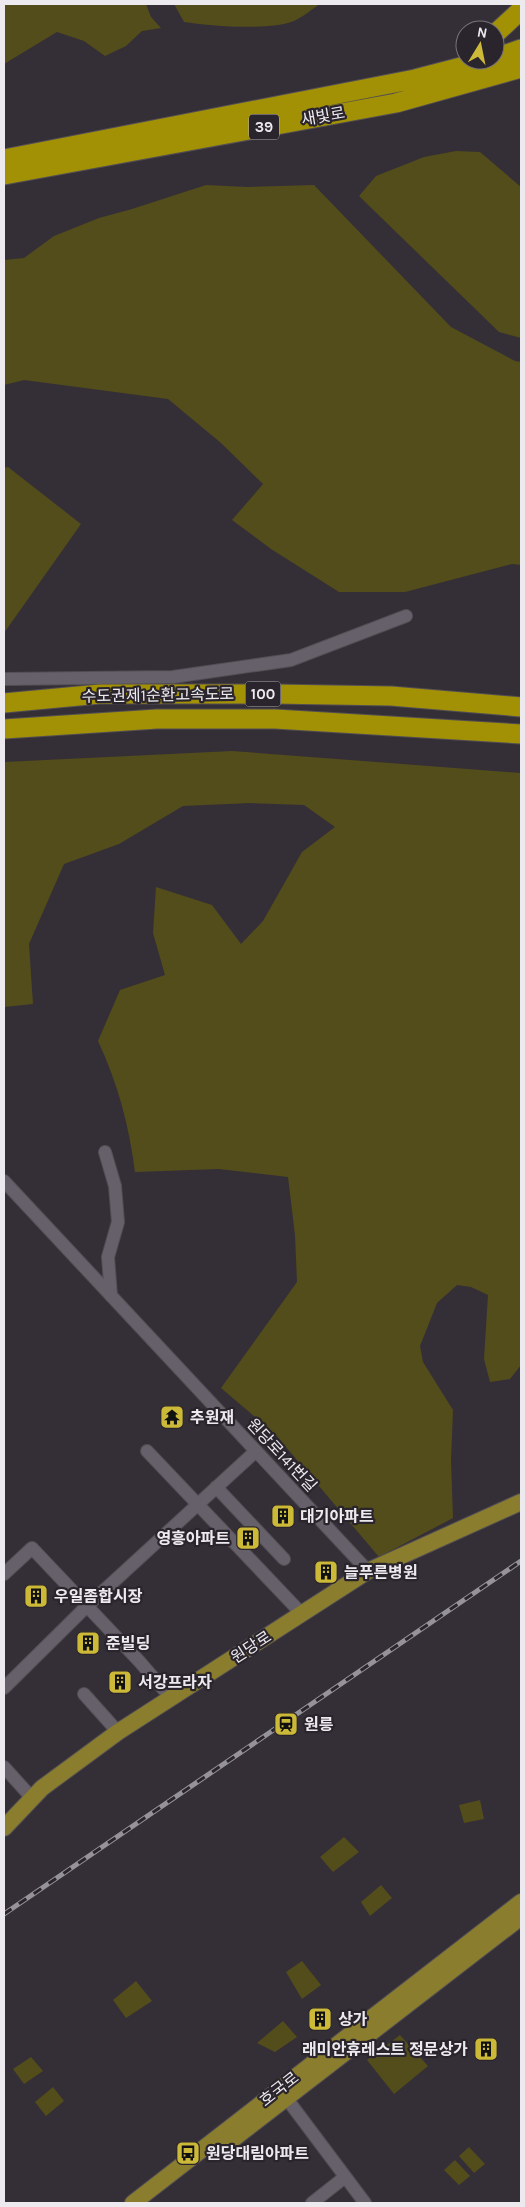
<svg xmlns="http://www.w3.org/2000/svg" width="525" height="2207" viewBox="0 0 525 2207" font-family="Karla,'Noto Sans KR',sans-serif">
	<rect width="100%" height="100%" fill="#342f37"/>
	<path fill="#534c1b" d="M4,4H146L151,17L161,28L142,31L126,46L105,56L84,41L57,32L4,64Z
		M174,4H320C312,9 303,17 294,21C269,31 210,26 184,22Z
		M456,151L480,152L521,187V338L499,332L359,196L376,176L424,157Z
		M206,185L247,187L314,185L451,327L515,361L521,362V565L512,564L405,592H339L271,549L232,520L263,484L221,443L168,399L24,380L4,385V260L24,258L54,236L99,218L132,209Z
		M8,467L81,524L4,633V468Z
		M232,751L521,773V1365L510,1379L490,1382L484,1359L488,1295L471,1287L457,1285L437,1303L420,1346L423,1362L453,1410L451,1460L453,1518L379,1557L275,1434L221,1388L297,1282L295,1235L288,1177L219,1169L135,1172C129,1125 118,1084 98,1041L120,990L165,975L153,933L156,887L212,905L241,944L263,921L302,852L335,827L304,805L250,803L183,806L119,844L64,864L29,944L33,1004L4,1007V762Z
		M480,1800L484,1819L464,1823L459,1805Z
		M344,1837L359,1852L333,1872L320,1857Z
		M381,1885L392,1898L370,1916L361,1902Z
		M302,1961L321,1985L302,1999L286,1972Z
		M136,1981L152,2001L126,2018L113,2000Z
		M283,2021L297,2037L275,2052L257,2043Z
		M400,2035L428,2066L394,2094L367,2060Z
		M31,2057L43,2071L24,2084L13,2069Z
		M53,2087L64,2101L46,2116L35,2102Z
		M469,2147L485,2164L474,2173L459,2156Z
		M455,2160L470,2176L459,2185L444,2170Z"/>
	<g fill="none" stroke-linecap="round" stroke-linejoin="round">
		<g stroke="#524e54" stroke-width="14">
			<path id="minor" d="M4,679L173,677L291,660L406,616
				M105,1152L115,1186L118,1222L108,1257L111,1296
				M4,1181L368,1571
				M147,1451L302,1614
				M216,1487L284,1559
				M4,1574L32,1548L139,1661L171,1698
				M4,1688L87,1606L256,1451
				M84,1694L118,1732
				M4,1767L32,1798
				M287,2099L365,2203
				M312,2203L345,2177"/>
		</g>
		<g stroke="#524e54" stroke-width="18">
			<path id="major" d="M4,1828L42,1788L118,1732L368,1571L521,1502
				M215,2153L521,1917
				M133,2203L521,1902"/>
		</g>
		<g stroke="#524e54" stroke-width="21">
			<path id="highway" d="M495,34L521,10
				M495,58L521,49
				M4,159L415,79L488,60
				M4,175L396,103L521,68
				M4,703L100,694H274L391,696L521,707
				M4,729L157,719H275L521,734"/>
		</g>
		<use href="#minor" stroke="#66606a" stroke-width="12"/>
		<use href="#major" stroke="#8a7d2d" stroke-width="16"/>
		<use href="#highway" stroke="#a29005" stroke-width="19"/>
		<g stroke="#969299" stroke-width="5">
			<path id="rail" d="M4,1914L521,1561"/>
		</g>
		<use href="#rail" stroke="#2a252d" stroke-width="3" stroke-dasharray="9" stroke-linecap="butt"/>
	</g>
	<defs>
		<g id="temple-square" transform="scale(1.25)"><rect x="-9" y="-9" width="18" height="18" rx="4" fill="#ccb938" stroke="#2a252d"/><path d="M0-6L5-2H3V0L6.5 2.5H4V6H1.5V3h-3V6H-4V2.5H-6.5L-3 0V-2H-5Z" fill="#111"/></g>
		<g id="building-square" transform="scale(1.25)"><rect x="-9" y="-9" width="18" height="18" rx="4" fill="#ccb938" stroke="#2a252d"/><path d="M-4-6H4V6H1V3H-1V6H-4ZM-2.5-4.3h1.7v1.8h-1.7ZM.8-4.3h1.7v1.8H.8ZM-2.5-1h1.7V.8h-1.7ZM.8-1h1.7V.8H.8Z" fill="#111"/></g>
		<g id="station-square" transform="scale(1.25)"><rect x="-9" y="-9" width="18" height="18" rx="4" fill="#ccb938" stroke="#2a252d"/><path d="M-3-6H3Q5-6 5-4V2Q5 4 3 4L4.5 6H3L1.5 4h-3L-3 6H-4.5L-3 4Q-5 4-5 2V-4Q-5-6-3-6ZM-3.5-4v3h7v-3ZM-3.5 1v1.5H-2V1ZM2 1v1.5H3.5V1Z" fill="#111"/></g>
		<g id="bus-square" transform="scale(1.25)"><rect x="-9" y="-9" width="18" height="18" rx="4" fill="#ccb938" stroke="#2a252d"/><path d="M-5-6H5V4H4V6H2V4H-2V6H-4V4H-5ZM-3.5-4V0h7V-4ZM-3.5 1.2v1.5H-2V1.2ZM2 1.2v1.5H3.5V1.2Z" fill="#111"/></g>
	</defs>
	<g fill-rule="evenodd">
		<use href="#temple-square" x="172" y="1417"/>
		<use href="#building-square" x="283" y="1516"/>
		<use href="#building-square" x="248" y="1538"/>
		<use href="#building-square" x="326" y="1572"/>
		<use href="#building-square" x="36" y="1596"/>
		<use href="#building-square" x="88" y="1643"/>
		<use href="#building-square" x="120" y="1682"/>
		<use href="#station-square" x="286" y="1724"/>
		<use href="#building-square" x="320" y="2019"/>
		<use href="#building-square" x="486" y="2049"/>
		<use href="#bus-square" x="188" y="2153"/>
	</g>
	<g text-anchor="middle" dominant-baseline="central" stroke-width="4.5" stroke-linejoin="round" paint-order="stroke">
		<g fill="#2a252d" stroke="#b2afb5" stroke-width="1">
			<rect x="249" y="114.5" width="30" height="25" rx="4"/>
			<rect x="245.5" y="681.5" width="35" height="25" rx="4"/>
		</g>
		<g font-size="15" font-weight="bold" fill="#edeaef">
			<text x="264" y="127">39</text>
			<text x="263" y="694">100</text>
		</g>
		<g font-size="16" fill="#edeaef" stroke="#2a252d">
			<text transform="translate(323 116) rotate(-10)">새빛로</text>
			<text transform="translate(158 695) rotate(-1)">수도권제1순환고속도로</text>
			<text transform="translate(282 1455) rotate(47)">원당로141번길</text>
			<text transform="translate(251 1647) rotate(-33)">원당로</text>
			<text transform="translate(279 2089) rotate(-38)">호국로</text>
		</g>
		<g font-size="16" font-weight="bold" fill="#edeaef" stroke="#2a252d" text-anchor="start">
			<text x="190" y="1417">추원재</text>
			<text x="300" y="1516">대기아파트</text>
			<text x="230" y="1538" text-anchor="end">영흥아파트</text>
			<text x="344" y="1572">늘푸른병원</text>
			<text x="54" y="1596">우일좀합시장</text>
			<text x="106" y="1643">준빌딩</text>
			<text x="138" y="1682">서강프라자</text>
			<text x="304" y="1724">원릉</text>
			<text x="338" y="2019">상가</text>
			<text x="468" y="2049" text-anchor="end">래미안휴레스트 정문상가</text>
			<text x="206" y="2153">원당대림아파트</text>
		</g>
	</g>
	<rect width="525" height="2207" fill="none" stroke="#edeaef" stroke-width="10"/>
	<g transform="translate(480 45) rotate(10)"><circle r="24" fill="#2a252d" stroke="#78747b"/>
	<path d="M0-4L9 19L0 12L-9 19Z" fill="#ccb938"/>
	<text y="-8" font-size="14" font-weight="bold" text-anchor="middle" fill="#edeaef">N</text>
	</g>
</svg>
